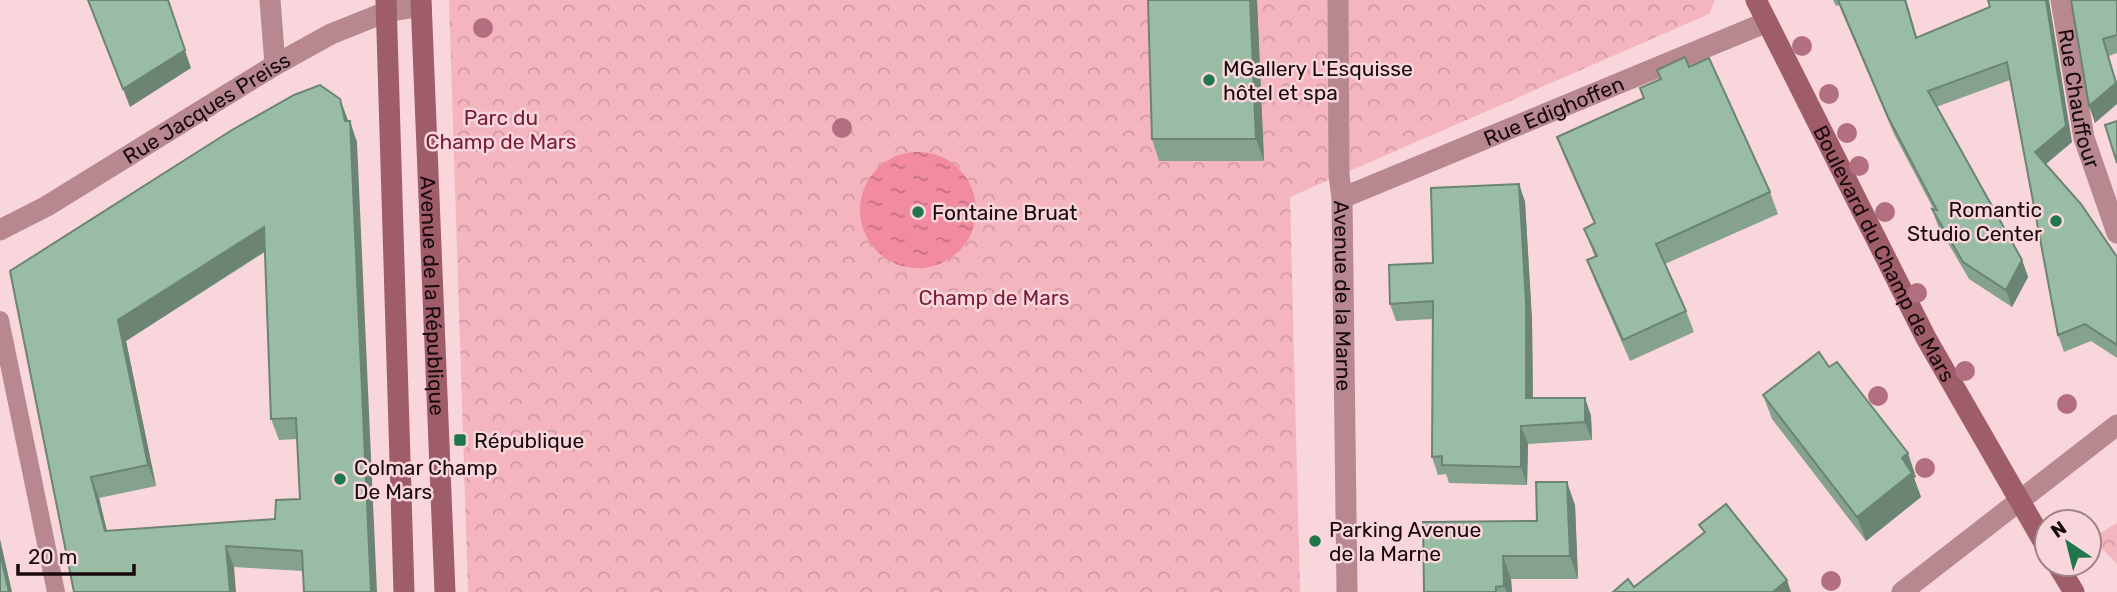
<svg xmlns="http://www.w3.org/2000/svg" width="2117" height="592" viewBox="0 0 2117 592" font-family="Rubik,sans-serif">
	<defs>
		<pattern id="park-crowns" width="20" height="18" patternUnits="userSpaceOnUse" patternTransform="scale(1.75)"><rect width="20" height="18" fill="#f5b5bf"/><path d="M2 6a3 3 0 1 1 6 0M12 15a3 3 0 1 1 6 0" fill="none" stroke="#d19aa3"/></pattern>
		<pattern id="water-ripples" width="26" height="14" patternUnits="userSpaceOnUse" patternTransform="scale(1.75)"><rect width="26" height="14" fill="#f28b9f"/><path d="M2 4q2-2 4 0t4 0M15 11q2-2 4 0t4 0" fill="none" stroke="#c37080"/></pattern>
	</defs>
	<rect width="100%" height="100%" fill="#f9d6db"/>
	<path fill="url(#park-crowns)" d="M449,0H1715L1709,14L1290,197L1300,592H468Z
		M2117,523V564L2092,538Z"/>
	<path fill="url(#water-ripples)" d="M860 210a58 58 0 1 1 116 0a58 58 0 1 1-116 0Z"/>
	<g fill="none" stroke-linecap="round" stroke-linejoin="round">
		<path stroke="#b78890" stroke-width="18" d="M0,320L56,592"/>
		<g stroke="#b78890" stroke-width="21">
			<path d="M270,0L275,65"/>
			<path id="s1" d="M1338,0L1339,175L1342,198L1347,592"/>
			<path id="s2" d="M2061,0L2084,138L2117,233"/>
			<path id="s3" d="M1342,198L1767,22"/>
			<path id="s4" d="M0,230L47,206L275,65L331,34L386,12L421,6"/>
			<path d="M1902,592L2117,425"/>
		</g>
		<g stroke="#9e5d69" stroke-width="21">
			<path d="M386,0L404,592"/>
			<path id="s5" d="M421,0L445,592"/>
			<path id="s6" d="M1756,0L1926,338L2047,548"/>
			<path d="M2057,564L2074,592"/>
		</g>
	</g>
	<g fill="#b26f80">
		<circle cx="483" cy="28" r="10"/>
		<circle cx="1802" cy="46" r="10"/>
		<circle cx="1829" cy="94" r="10"/>
		<circle cx="842" cy="128" r="10"/>
		<circle cx="1847" cy="133" r="10"/>
		<circle cx="1859" cy="166" r="10"/>
		<circle cx="1885" cy="212" r="10"/>
		<circle cx="1917" cy="293" r="10"/>
		<circle cx="1965" cy="371" r="10"/>
		<circle cx="1878" cy="396" r="10"/>
		<circle cx="2067" cy="404" r="10"/>
		<circle cx="1925" cy="468" r="10"/>
		<circle cx="1831" cy="581" r="10"/>
	</g>
	<path fill="#84a28e" fill-rule="evenodd" d="M1257,0L1264,161H1159L1152,139Z
		M1833,0H1906L1917,38L1990,7L2072,142L2046,164L2117,257V358L2091,341L2064,352L2058,335L2010,80L1936,107L2022,260L2028,277L2012,307L1969,279L1938,226L1932,209L1934,210L1894,134L1839,5L1836,6Z
		M2071,0H2117V53L2109,56L2095,123Z
		M1689,67L1770,192L1778,214L1665,264L1686,311L1694,332L1630,361L1595,281L1587,260L1595,257L1584,229L1594,223L1565,158L1557,137L1643,98L1640,88L1661,80L1657,70Z
		M348,121L357,142L303,571L234,567L74,592L10,271ZM265,252L271,419L279,440L297,439L300,499L275,519L107,531L99,498L156,486L126,341Z
		M1519,184L1525,202L1532,320L1533,398H1585L1591,416L1592,440L1528,444L1527,485L1449,483L1446,474L1438,475L1432,457L1433,319L1396,321L1390,304Z
		M1829,367L1916,477L1914,478L1921,497L1866,541L1772,419L1763,395Z
		M1575,505L1578,579H1511L1512,592H1424L1537,521Z"/>
	<path fill="#6b8474" d="M168,0L191,68L130,107L123,89Z
		M1250,0H1257L1264,161L1256,139Z
		M1905,0H1906L1922,55L1916,38Z
		M2046,0H2049L2072,142L2041,168L2035,152Z
		M2103,39L2117,83V104L2095,123L2089,106Z
		M340,99L348,120L350,131V121L357,142L377,592H371L345,121Z
		M1519,184L1525,202L1532,320L1533,416L1526,398Z
		M264,227L271,247L126,341L156,486L148,465L118,320Z
		M2022,260L2028,277L2012,307L2006,290Z
		M1585,398L1591,416L1592,440L1585,422Z
		M1521,426L1528,444L1527,485L1521,467Z
		M1908,453L1916,477L1914,478L1921,497L1866,541L1857,517L1902,458Z
		M91,477L99,498L112,552L105,531Z
		M1567,482L1575,505L1578,579L1570,556Z
		M0,539L12,592H9L0,553Z
		M226,546L234,567L236,592H230Z
		M1503,556L1511,579L1512,592H1507L1504,586Z
		M1787,580L1791,592H1773Z"/>
	<path fill="#99bca5" stroke="#6b8474" stroke-width="2" fill-rule="evenodd" d="M88,0H168L185,50L123,89Z
		M1148,0H1250L1256,139H1152Z
		M1838,0H1905L1916,38L1990,7L1988,0H2046L2066,126L2035,152L2081,204L2117,257V345L2085,324L2058,335L2007,62L1928,91L2022,260L2006,290L1963,262L1932,209L1937,210L1888,117Z
		M2071,0H2117V35L2103,39L2116,83L2089,106Z
		M1685,57L1689,67L1709,58L1770,192L1656,244L1686,311L1623,340L1587,260L1597,256L1584,229L1595,223L1557,137L1644,98L1640,88L1661,79L1657,70Z
		M320,85L340,99L345,121H350L371,592H304L302,551L226,546L230,592H74L10,271L232,130L294,95ZM264,227L271,419L296,418L300,499L276,500L275,519L105,531L91,477L148,465L118,320Z
		M2117,121V163L2105,125Z
		M1519,184L1526,302V398H1585V422L1521,426V467L1442,465V456L1432,457L1433,301L1390,304L1389,265L1433,263L1431,188Z
		M1819,352L1829,367L1837,362L1908,453L1902,458L1912,473L1857,517L1763,395Z
		M1536,482H1567L1570,556H1503L1504,586L1496,587V592H1424L1423,522L1537,521Z
		M1726,504L1787,580L1773,592H1613L1628,579L1634,587L1705,532L1699,525Z
		M0,553L9,592H0Z"/>
	<g fill="#1f774b" stroke="#f9d6db" stroke-width="2.5">
		<circle cx="1209" cy="80" r="7"/>
		<circle cx="918" cy="212" r="7"/>
		<circle cx="2056" cy="221" r="7"/>
		<rect x="453" y="433" width="14" height="14" rx="3.5"/>
		<circle cx="340" cy="479" r="7"/>
		<circle cx="1315" cy="541" r="7"/>
	</g>
	<g text-anchor="middle" dominant-baseline="central" stroke-width="5" stroke-linejoin="round" paint-order="stroke">
		<g font-size="21" fill="#180a0d" stroke="#f9d6db" text-anchor="start">
			<text x="1223" y="68">MGallery L'Esquisse<tspan x="1223" dy="24">hôtel et spa</tspan></text>
			<text x="2042" y="209" text-anchor="end">Romantic<tspan x="2042" dy="24">Studio Center</tspan></text>
			<text x="932" y="212">Fontaine Bruat</text>
			<text x="474" y="440">République</text>
			<text x="354" y="467">Colmar Champ<tspan x="354" dy="24">De Mars</tspan></text>
			<text x="1329" y="529">Parking Avenue<tspan x="1329" dy="24">de la Marne</tspan></text>
		</g>
		<g font-size="21" fill="#180a0d" stroke="#f9d6db">
			<text stroke="none"><textPath href="#s2" startOffset="100">Rue Chauffour</textPath></text>
			<text stroke="none"><textPath href="#s4" startOffset="240">Rue Jacques Preiss</textPath></text>
			<text stroke="none"><textPath href="#s3" startOffset="229">Rue Edighoffen</textPath></text>
			<text stroke="none"><textPath href="#s6" startOffset="284">Boulevard du Champ de Mars</textPath></text>
			<text stroke="none"><textPath href="#s5" startOffset="296">Avenue de la République</textPath></text>
			<text stroke="none"><textPath href="#s1" startOffset="296">Avenue de la Marne</textPath></text>
		</g>
		<g font-size="21" fill="#771b36" stroke="#f9d6db">
			<text x="501" y="117">Parc du<tspan x="501" dy="24">Champ de Mars</tspan></text>
			<text x="994" y="297">Champ de Mars</text>
		</g>
	</g>
	<g transform="translate(2068 543) rotate(325)"><circle r="33" fill="#f9d6db" stroke="#9f8489" stroke-width="2"/>
	<path d="M0-5L12 26L0 18L-12 26Z" fill="#1f774b"/>
	<text y="-10" font-size="19" font-weight="bold" text-anchor="middle" fill="#180a0d">N</text>
	</g>
	<path d="M18 564v10h116v-10" fill="none" stroke="#180a0d" stroke-width="3.5"/>
	<text x="28" y="564" font-size="21" fill="#180a0d" stroke="#f9d6db" stroke-width="5" paint-order="stroke">20 m</text>
</svg>
